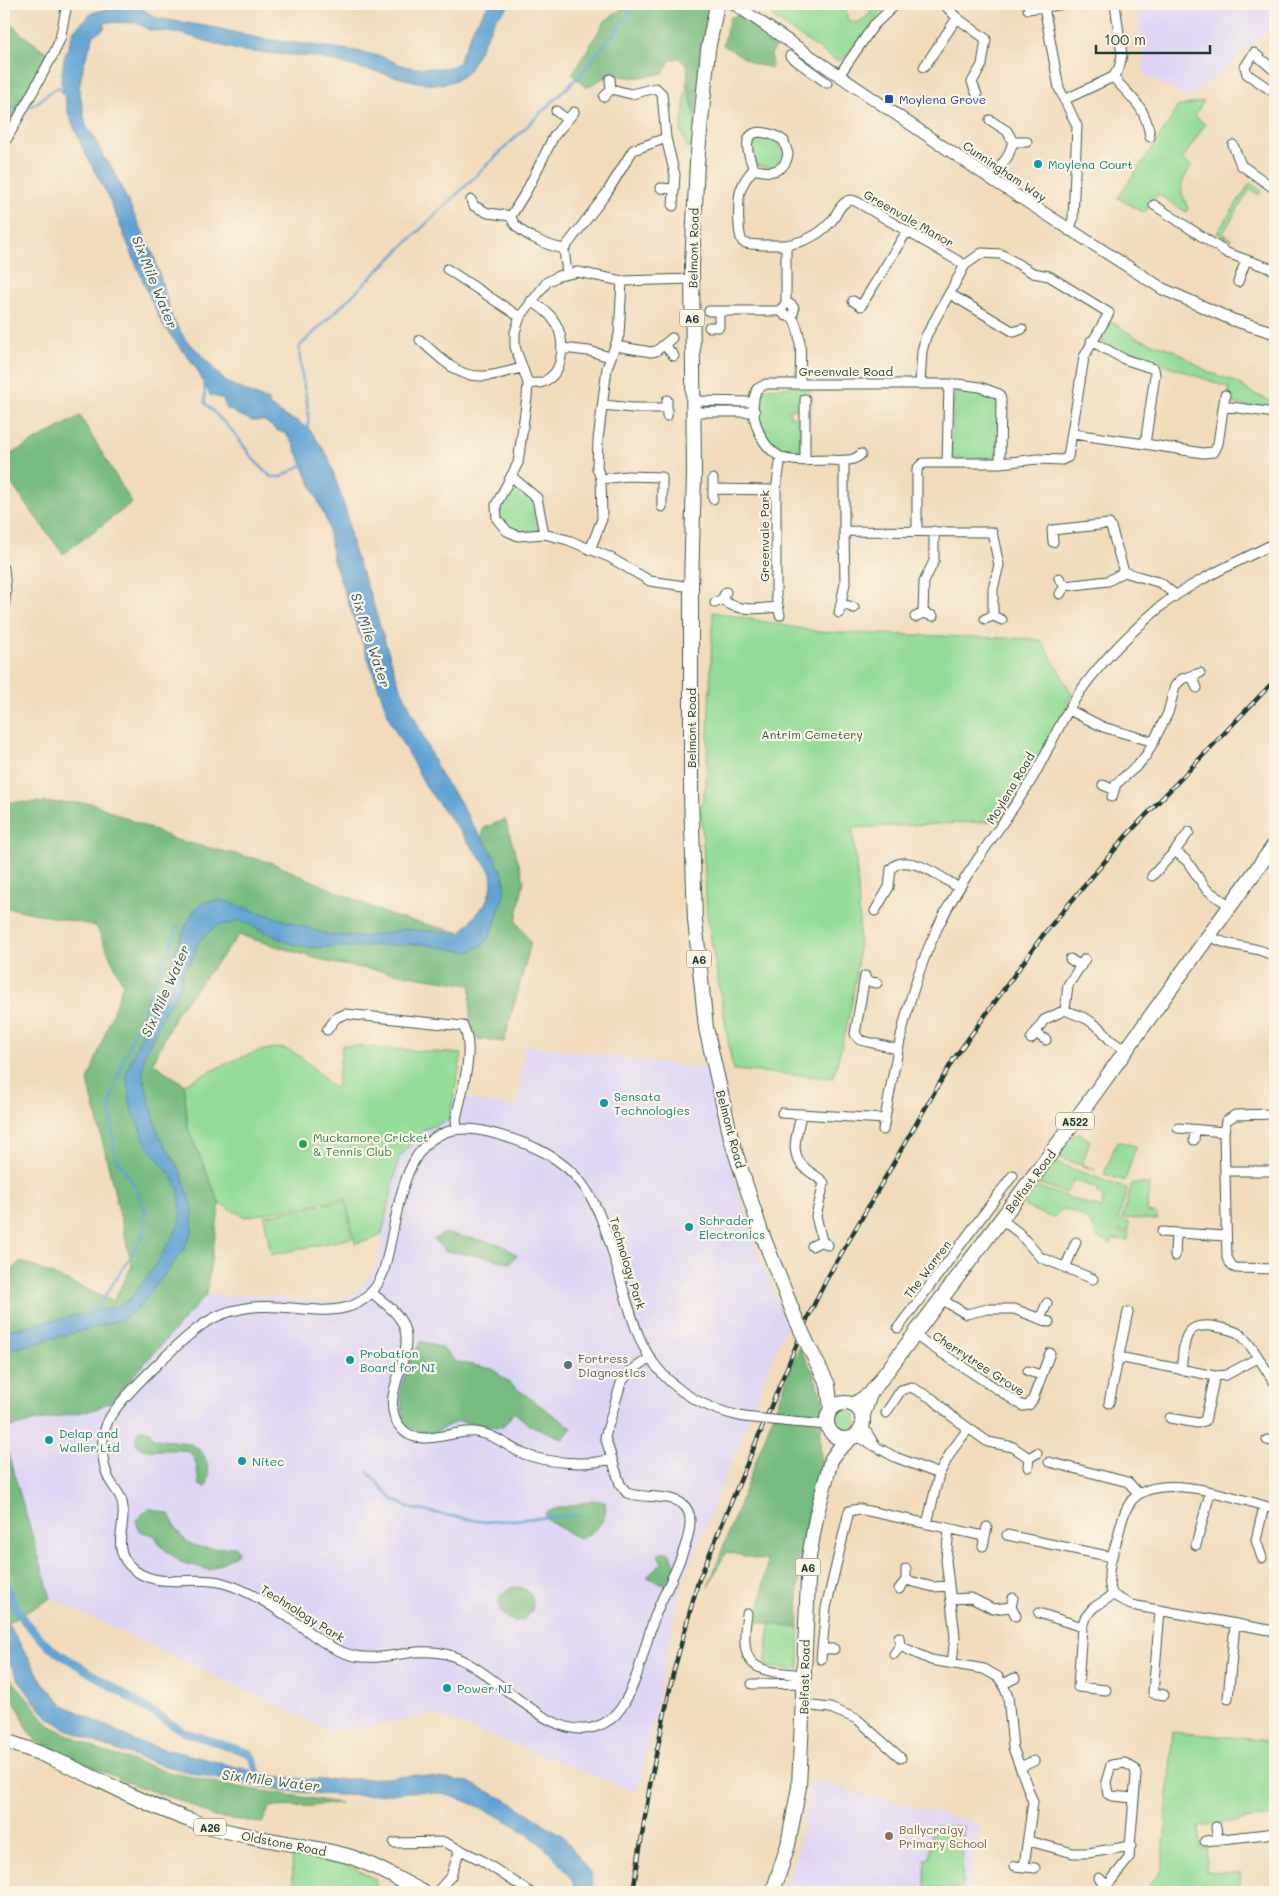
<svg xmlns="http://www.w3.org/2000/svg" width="1279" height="1896" viewBox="0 0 1279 1896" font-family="Mali,sans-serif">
	<rect width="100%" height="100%" fill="#fcf5e5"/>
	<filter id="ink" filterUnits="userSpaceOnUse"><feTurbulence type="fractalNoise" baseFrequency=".02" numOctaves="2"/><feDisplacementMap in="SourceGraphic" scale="10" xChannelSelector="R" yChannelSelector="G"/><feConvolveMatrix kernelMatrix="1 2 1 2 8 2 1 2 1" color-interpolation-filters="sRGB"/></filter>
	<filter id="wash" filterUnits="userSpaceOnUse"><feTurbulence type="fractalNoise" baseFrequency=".0096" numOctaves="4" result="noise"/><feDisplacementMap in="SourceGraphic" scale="20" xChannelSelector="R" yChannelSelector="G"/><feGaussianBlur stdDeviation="1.12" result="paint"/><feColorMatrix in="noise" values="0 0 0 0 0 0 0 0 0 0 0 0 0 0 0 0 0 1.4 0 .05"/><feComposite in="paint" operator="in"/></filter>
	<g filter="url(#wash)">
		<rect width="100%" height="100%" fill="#f1dbbb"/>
		<path fill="#ded5f5" d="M1137,4H1275V23L1223,71L1188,98L1145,75Z
			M525,1045L706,1069L730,1163L756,1247L786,1324L681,1587L637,1792L433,1714L332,1732L51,1598L4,1440V1428L96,1409L111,1401L206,1295L267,1296L306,1301L337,1302L355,1292L375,1270L399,1158L423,1130L449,1120L454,1097L518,1107Z
			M810,1780L980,1824L968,1892H784L799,1847Z"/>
		<path fill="#93db96" stroke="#598c65" d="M777,4H845L848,21C857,25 863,20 870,14L872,4H888C871,21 859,51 837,61L773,18Z
			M687,82L695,117L692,146L687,148L681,130Z
			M1204,101L1194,116L1205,124L1182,160L1191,166C1180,185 1178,187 1188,208L1186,212L1158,194L1144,213L1118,198C1137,167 1161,140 1177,107Z
			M760,137C775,139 780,142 785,157L776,169L756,165L752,144Z
			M1250,183L1262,191L1259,195L1250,189L1223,233L1231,239L1230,240L1217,233Z
			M1111,321L1137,338L1176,351L1208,372L1236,382L1252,393L1275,403V409L1232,404L1229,398V388L1158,362L1134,359L1104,343L1101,339L1109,322Z
			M811,386L810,402L798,409L790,410V416L798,417L801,420L800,456C795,457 790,455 785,453C759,443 760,419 759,396L766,388Z
			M954,389L979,391L998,400L997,458L951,459Z
			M512,479L536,499L541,531C524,532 492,532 499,505C501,496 508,487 512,479Z
			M713,612L819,632L1033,639L1042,641L1072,694L1046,749L1026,778L1001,821L852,828C859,882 863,935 854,988C850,1019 841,1048 833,1078L733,1070L707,915L701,807L706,784Z
			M342,1045L462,1054L449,1120L423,1130L399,1158L382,1234L372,1240L355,1243L346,1198L245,1217L220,1204L188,1128L184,1084C207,1074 260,1043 285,1049C303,1054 320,1075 333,1088L337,1085Z
			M1079,1132L1090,1141L1082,1164L1095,1170L1057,1157L1074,1135Z
			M1117,1141L1136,1146L1125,1181L1104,1174Z
			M1055,1162L1127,1189L1118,1220L1129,1222V1231L1119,1230V1233H1129L1128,1240L1113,1239L1111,1244L1098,1238C1093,1220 1078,1212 1062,1209L1053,1218L1025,1207L1023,1204L1037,1187L1101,1208L1104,1197L1097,1194L1099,1189L1074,1180L1066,1193L1039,1184Z
			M1132,1183L1149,1184L1147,1212L1156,1214L1158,1220L1122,1218Z
			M345,1200L352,1238L271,1255L264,1216Z
			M833 1422a12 12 0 1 1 24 0a12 12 0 1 1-24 0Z
			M770,1624L799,1628V1669L765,1667Z
			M1173,1732L1275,1741V1816L1199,1826L1200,1849L1208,1848L1206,1871L1241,1874L1239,1892H1144L1162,1869Z
			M931,1826L963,1827L962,1888L925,1889V1859L930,1858Z
			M292,1853L342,1862L375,1879L378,1892H293Z"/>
		<path fill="#76bb7f" stroke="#4a7c5a" d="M628,4H711L695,117L687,82L688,67L679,58L670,60L663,73C647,77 627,80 612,73L586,88L572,74L605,21Z
			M740,15L778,44L771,54L772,68L754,64L723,45L730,17Z
			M4,16L19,32L49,54L4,136Z
			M80,416L132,503L63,554L4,474V458Z
			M4,802L92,803L176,840L270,862L392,916L462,933L474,931L498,889L481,844L484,828L505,819L524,880L516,921L531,943L504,1042L469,1038L471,985L331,963L239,935L177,1012L153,1063L184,1084L188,1128L220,1204L206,1295L111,1401L96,1409L4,1428V1275L21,1261L113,1301L132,1266L88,1081L123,984L96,926L4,907Z
			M445,1233L500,1244L517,1255L510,1263L487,1257L444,1251L434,1239Z
			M421,1341L442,1348L457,1362L493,1369L513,1386L572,1428L563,1439L528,1424L514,1412L503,1427L484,1426L458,1421L431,1434L404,1426L400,1389L409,1362Z
			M799,1347L813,1372L823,1401L820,1440L822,1468L804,1538L798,1588L799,1628L758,1622L767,1561L726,1552L708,1587Z
			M143,1429L150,1431L152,1437C171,1445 201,1435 207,1464C209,1473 210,1479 206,1487L199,1485C197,1476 198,1458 189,1452C176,1444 123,1463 139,1430Z
			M4,1440L51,1598L4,1625Z
			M591,1500L605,1502C609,1520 595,1532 580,1539L548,1521L545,1513C559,1506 576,1506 591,1500Z
			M149,1508L170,1514C182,1550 201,1551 235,1546L238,1552L236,1555L209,1570L180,1562L162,1547L154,1535L139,1531L136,1520Z
			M662,1551L670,1553L675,1565L670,1576L663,1584L647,1577L662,1563L658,1555Z
			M499 1604a17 17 0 1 1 34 0a17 17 0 1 1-34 0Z
			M4,1670L49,1725L101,1751L169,1772L225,1785L340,1803L313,1806L270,1807L262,1823L214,1817L187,1803L131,1784L36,1741L27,1729L21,1713L4,1687Z"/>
		<path fill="#5ea2d3" stroke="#3e7084" d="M489,4H511L494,21L469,71C457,83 442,85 426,84L315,57L240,51L182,34L149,30L137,23L105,22L104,29L94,35L84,63L79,88L86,126L96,139L102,155L110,164L154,256L172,317L186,341L195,348L226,382L268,401L269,405L286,417L297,421L311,431L328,456L346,511L353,549L371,597L397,679L441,776L459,800L472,824L490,849L503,874L505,885L503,898L491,935L483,945L469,952L421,944L311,948L289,943L239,920L231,924L217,925L199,941L194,956L183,973L181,987L163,1015L144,1057L143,1076L159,1135L181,1172L193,1208L192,1232L183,1251L138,1308L122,1320L18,1348L4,1350V1331L118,1306L129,1300L153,1269L176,1231L181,1219L179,1191L173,1178L147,1146L131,1108L126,1073L184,930L195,909L203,902L222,900L330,935L362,937L405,929L461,933L485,904L492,886L491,872L428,790L391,723L333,560L327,522L293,443L286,434L276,430L265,421H252L227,409L223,399L210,395L195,366L164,327L152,303L108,196L86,155L68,113L61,81L64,59L74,30L92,13L117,6L142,9L157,18L217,28L258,38L357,51L383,57L404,66L415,68H446L455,65L459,61L474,26Z
			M4,1617L43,1682L64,1705L138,1742L272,1776L315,1780L386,1778L416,1775L469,1782L512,1803L563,1836L589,1871L595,1892H577C561,1846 488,1804 441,1794C421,1790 409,1792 389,1794C367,1795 344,1796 321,1794C249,1788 157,1769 91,1740C78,1734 62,1728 51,1719C34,1706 12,1671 4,1651C1,1642 4,1627 4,1617Z"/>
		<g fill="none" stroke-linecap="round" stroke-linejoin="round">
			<path stroke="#5ea2d3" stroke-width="2.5" d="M4,105L16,108
				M28,107C41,104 46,91 59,87L65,96
				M204,378L205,403L235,434L254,460L271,477H281L304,464
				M307,432C313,403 297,375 300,346L578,77L638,4
				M83,1316L100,1304L144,1235L145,1211L137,1189L115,1156L110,1104L122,1063L178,926
				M368,1472L392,1499L413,1509L484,1522L580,1515"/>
			<path stroke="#5ea2d3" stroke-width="8" d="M4,1579L12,1602L25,1622L49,1647L184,1732L249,1753L253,1758L259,1780"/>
		</g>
	</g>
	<g filter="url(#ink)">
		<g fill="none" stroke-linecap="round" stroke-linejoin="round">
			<g stroke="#3e5548" stroke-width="11">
				<path id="minor" d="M944,4L957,18L986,39L982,65L972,82L977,95
					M1066,4L1044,7L1059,88L1077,126L1073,219L1069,231
					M1028,9L1044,7
					M790,56L827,83
					M924,67L957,18
					M1275,71L1254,53L1245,67L1247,74L1275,93
					M840,74L874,25L896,4
					M1113,77C1132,99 1146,106 1150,137
					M611,89L631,94L656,88L662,94L666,138L675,175L673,206
					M604,97L611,89L610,79
					M1064,100L1113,77L1119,68L1122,55L1115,4
					M556,111L566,119
					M990,120L1007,131L1013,142L1008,156L991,179
					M1013,142H1027
					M4,144L54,53L60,39L67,4
					M1233,145L1241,165L1275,189
					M754,169C751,162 746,148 748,141C752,125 776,135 784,141L788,154C785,173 769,174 754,169C748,175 744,181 741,189C738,196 737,237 743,242C748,246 778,245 786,245
					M661,188L674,189
					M471,200L474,206L488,213L511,216
					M1154,205L1227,253L1275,270
					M564,249C549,246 514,233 511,216L527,190L554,136L574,112
					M965,265L982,253L1001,254L1033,273L1049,276L1109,313L1084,357L1068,457L1062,460L1038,459L1000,463
					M447,269L520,317
					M567,274L564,249L606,194L633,150L666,138
					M622,281L619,335L607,368L598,440L597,468L601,479L627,476L662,477V507
					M1238,282L1246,260
					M950,294L1014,332L1022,329
					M853,301L861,306L907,231
					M786,304V245C805,242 822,234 834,218C837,213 840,205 846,202C849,199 853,200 857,202L965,265L926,336L922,351L920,384
					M782 310a6 6 0 1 1 12 0a6 6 0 1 1-12 0Z
					M709,311H782
					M791,315C804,334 800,361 800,383
					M709,327H719V311
					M420,340C461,377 467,384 521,368
					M664,345L674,356
					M616,346L651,352L656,351L672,338
					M562,348L589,351L610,357
					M528,383C532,383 539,384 543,382C566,372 565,339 555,322C549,312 540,307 531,301
					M693,401L754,402
					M603,405L632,408H667
					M1224,406L1275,413
					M693,412H755
					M667,416V400
					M1073,434L1145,444L1155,375L1154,369L1124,359L1091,341
					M1145,444L1203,453L1214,452L1218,444L1225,395
					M861,454C853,463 839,460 828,460C814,460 794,463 781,457C759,446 747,411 757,389L766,384H958L980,387L999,394L1001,399L1000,463H947L949,384
					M805,460V399
					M844,460V531L992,532L999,565L993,589V616
					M511,476L537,498L544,534
					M713,489L776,490
					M713,499V479
					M917,531V469L923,463H947
					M1053,542L1052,530L1109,524L1111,527L1124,572L1161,583L1175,595
					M590,550L602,519L601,479
					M4,569L6,591L4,607
					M1059,578L1065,586L1060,594
					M1065,586L1108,581L1124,572
					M691,587L650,581L609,557L568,540L544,534L518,536L507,531L497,519L496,505L518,463L527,397L528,383L515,347V332L520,317L547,282L558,276L578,272L622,281L692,279
					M722,599C735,612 760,609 777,607
					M715,603L722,599L726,592
					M843,604L854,608
					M839,613L845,583L844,531
					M923,613L924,582L934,561V531
					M780,615L776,596V490L781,457
					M915,617L923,613L933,616
					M985,619L993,616L1002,620
					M1192,676L1197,688
					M1069,710L1103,727L1154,742
					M1103,785L1114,790
					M1112,797L1116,784L1139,764L1147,754L1168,713L1175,686L1182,679L1200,673
					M1175,851L1187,861L1206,889L1230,906
					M1152,876L1175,851L1189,832
					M875,911L889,887L891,869C906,850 944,879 959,888
					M1209,935C1228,949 1255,944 1275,957
					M1070,959L1081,966
					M865,976L855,1034L860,1040L897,1049
					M865,981L877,983
					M1065,1010L1068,985L1085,959
					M327,1030L336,1018L345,1014L463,1026C476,1049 461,1094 456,1119L457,1129
					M1035,1033L1046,1040
					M1031,1039L1044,1020L1065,1010L1087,1019L1101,1029L1110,1040L1126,1051
					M782,1113L885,1119
					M801,1114C798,1134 787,1153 806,1169C812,1174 819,1177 824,1183L816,1216L822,1241L828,1245
					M1275,1114L1235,1115L1226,1121L1224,1132L1227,1258L1232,1266L1236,1268L1275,1269
					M1178,1128L1224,1132
					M883,1130C895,1062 906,995 935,933C960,878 1000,830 1032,779C1047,753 1059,724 1075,699C1096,667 1131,632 1160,607C1192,581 1238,562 1275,543
					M1194,1140L1195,1130
					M1226,1171H1275
					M1001,1219L1019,1233L1040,1257L1093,1279
					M1162,1232L1226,1236
					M812,1246L822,1241
					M1175,1256L1176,1233
					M1065,1268L1076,1242
					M371,1292C381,1301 395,1309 401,1321C420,1353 378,1392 398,1424C416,1452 451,1429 476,1432C495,1434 507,1447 524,1454C547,1463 588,1466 611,1459
					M941,1299L966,1314L988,1309H1014L1049,1322
					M1040,1319L1047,1303
					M898,1328L1013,1175
					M914,1335L1023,1406L1029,1405L1033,1399L1050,1353
					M1118,1357L1215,1376L1226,1375L1258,1358
					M650,1358L629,1372L621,1383L605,1437L620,1484L627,1493C644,1500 679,1491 688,1511C699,1533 663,1593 655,1616C644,1646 639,1681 621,1708C615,1717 605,1724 595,1727C547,1743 494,1666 446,1654C413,1646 386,1662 355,1656C332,1651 316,1637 298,1624C276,1608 249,1590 223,1583C192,1574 154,1592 129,1565C111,1545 128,1524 122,1502C120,1493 113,1487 109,1479C101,1461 100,1439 108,1421C118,1399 183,1338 205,1323C216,1316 229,1311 241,1309C290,1297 358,1336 383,1273C401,1215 398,1110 488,1132C592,1158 598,1202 625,1295C633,1320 639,1344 655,1365C677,1394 709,1410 744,1417
					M1181,1370C1185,1343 1181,1320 1217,1327C1225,1329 1236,1330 1242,1336C1255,1349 1264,1368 1275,1383
					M1028,1371L1041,1375
					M1109,1403L1128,1312
					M886,1413L901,1390L911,1387L933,1399L950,1415L988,1442L1013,1447L1029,1458
					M1170,1418L1197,1423L1205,1421L1215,1376
					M792,1422L828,1425
					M862,1424L874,1444
					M853,1437L862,1439L895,1457L939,1474
					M1267,1440L1275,1442
					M1049,1462L1128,1482L1139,1494
					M1028,1467L1029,1458L1037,1453
					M1275,1509C1241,1500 1160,1469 1132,1500C1124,1510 1121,1524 1118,1536C1112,1556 1104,1575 1113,1595L1131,1605L1275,1631
					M927,1524L939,1474L951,1452L968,1429
					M949,1529L946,1560L955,1636L952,1664
					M1007,1535L1112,1557
					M1196,1545L1210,1493
					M983,1546L987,1527
					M1262,1558L1256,1540L1264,1506
					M906,1580L933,1587L949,1586
					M899,1589L906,1580V1569
					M1013,1598L1011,1607L1016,1616
					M951,1599L971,1598L993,1609L1011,1607
					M1160,1611L1153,1693L1164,1695
					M1039,1613L1082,1627
					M747,1614C738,1671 756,1671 805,1675
					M900,1646L931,1660L984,1669L998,1677L1003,1684L1008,1697L1013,1748L1033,1802L1024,1866
					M822,1649H834
					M894,1654L900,1646L899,1637
					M821,1659L826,1608L849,1511L859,1509L984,1536
					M752,1684L805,1683
					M1003,1684L1015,1678
					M1106,1690L1078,1687L1082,1627L1085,1618L1093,1608L1113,1595
					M1228,1698L1235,1624
					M804,1705L830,1708L857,1719L901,1758
					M1020,1767L1034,1761
					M1216,1827L1218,1840
					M1029,1841L1073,1853H1088L1131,1846
					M1205,1841L1275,1833
					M394,1843L444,1842L481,1860L530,1892
					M1015,1866L1035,1868
					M1099,1878L1107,1886
					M437,1892L451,1876L460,1849
					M1102,1892L1129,1858L1136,1775L1135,1769L1125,1763L1111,1765L1106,1782L1108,1794L1112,1796L1134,1798
					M1275,1892V1888"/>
			</g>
			<g stroke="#3e5548" stroke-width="13">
				<path id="tertiary" d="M734,4L991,179L1163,289L1233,320L1275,333"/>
			</g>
			<g stroke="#3e5548" stroke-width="16">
				<path id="primary" d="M853,1405L870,1394L914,1335L1072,1125L1275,844
					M862,1418L870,1394"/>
			</g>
			<g stroke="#3e5548" stroke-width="16">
				<path id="trunk" d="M717,4L708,50L697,163L692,265L694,474L691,587V796L695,920L706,1028L732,1142L760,1229L795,1317
					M806,1341L828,1385L831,1410
					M827 1421a18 18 0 1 1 36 0a18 18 0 1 1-36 0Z
					M4,1741C70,1760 127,1799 192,1821C243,1839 297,1842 348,1856C374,1864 399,1880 423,1892
					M773,1892L788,1845L799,1787L809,1557L817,1513L831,1460L839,1449L850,1439"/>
			</g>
			<use href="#minor" stroke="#fff" stroke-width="9"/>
			<use href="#tertiary" stroke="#fff" stroke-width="11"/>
			<use href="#primary" stroke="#fff" stroke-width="14"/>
			<use href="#trunk" stroke="#fff" stroke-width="14"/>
			<g stroke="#1f3d34" stroke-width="4.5">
				<path id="rail" d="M633,1892L651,1779L673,1674L698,1582L808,1317L826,1280L953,1060L1043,935L1127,835L1275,680"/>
			</g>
			<use href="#rail" stroke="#fcf5e5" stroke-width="2.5" stroke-dasharray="8" stroke-linecap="butt"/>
			<g stroke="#3e5548" stroke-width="11" stroke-linecap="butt">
				<path id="minor-bridge" d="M744,1417L792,1422"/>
			</g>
			<g stroke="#3e5548" stroke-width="16" stroke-linecap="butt">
				<path id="trunk-bridge" d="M795,1317L806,1341"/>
			</g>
			<use href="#minor-bridge" stroke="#fff" stroke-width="9"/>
			<use href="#trunk-bridge" stroke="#fff" stroke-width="14"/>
		</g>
	</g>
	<rect fill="#1a4fb4" stroke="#fcf5e5" stroke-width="2" x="884" y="94" width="10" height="10" rx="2.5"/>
	<g fill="#0f9aa8" stroke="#fcf5e5" stroke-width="2">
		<circle cx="1038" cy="164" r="5"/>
		<circle cx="604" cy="1103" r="5"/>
		<circle cx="689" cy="1227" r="5"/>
		<circle cx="350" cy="1360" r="5"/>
		<circle cx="49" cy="1440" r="5"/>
		<circle cx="242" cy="1461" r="5"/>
		<circle cx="447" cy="1688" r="5"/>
	</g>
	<circle fill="#2e9e5b" stroke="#fcf5e5" stroke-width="2" cx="303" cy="1144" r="5"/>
	<circle fill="#5c6f8a" stroke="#fcf5e5" stroke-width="2" cx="568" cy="1365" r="5"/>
	<circle fill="#8d6e63" stroke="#fcf5e5" stroke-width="2" cx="889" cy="1836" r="5"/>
	<g text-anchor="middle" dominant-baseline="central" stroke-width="4.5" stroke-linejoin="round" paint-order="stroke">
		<g fill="#fcf5e5" stroke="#617469" stroke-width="1">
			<rect x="679.5" y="309.5" width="25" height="17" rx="4"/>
			<rect x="686.5" y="950.5" width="25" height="17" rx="4"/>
			<rect x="1056" y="1112.5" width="38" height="17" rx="4"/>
			<rect x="795.5" y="1558.5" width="25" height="17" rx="4"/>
			<rect x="194" y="1818.5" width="32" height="17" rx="4"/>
		</g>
		<g font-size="11" font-weight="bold" fill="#1f3d34">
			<text x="692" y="318">A6</text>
			<text x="699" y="959">A6</text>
			<text x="1075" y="1121">A522</text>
			<text x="808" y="1567">A6</text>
			<text x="210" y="1827">A26</text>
		</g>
		<g font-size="12" fill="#164399" stroke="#fcf5e5" text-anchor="start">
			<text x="899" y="99">Moylena Grove</text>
		</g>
		<g font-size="12" fill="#0d838f" stroke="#fcf5e5" text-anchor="start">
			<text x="1048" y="164">Moylena Court</text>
			<text x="614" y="1096">Sensata<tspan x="614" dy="14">Technologies</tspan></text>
			<text x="699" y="1220">Schrader<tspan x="699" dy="14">Electronics</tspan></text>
			<text x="360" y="1353">Probation<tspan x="360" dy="14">Board for NI</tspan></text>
			<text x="59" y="1433">Delap and<tspan x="59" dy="14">Waller Ltd</tspan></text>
			<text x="252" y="1461">Nitec</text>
			<text x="457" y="1688">Power NI</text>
		</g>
		<g font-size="12" fill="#1f3d34" stroke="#fcf5e5">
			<text transform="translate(1005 171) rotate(34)">Cunningham Way</text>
			<text transform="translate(909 218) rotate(30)">Greenvale Manor</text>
			<text transform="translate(693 248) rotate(-89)">Belmont Road</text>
			<text x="846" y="371">Greenvale Road</text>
			<text transform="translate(764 536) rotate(-90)">Greenvale Park</text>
			<text transform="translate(691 728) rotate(-90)">Belmont Road</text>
			<text transform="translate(1010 788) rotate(-59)">Moylena Road</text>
			<text transform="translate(731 1129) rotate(75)">Belmont Road</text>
			<text transform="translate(1030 1181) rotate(-53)">Belfast Road</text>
			<text transform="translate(628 1263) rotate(73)">Technology Park</text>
			<text transform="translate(927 1269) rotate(-53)">The Warren</text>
			<text transform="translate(979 1363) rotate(33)">Cherrytree Grove</text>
			<text transform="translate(303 1613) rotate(32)">Technology Park</text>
			<text transform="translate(804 1677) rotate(-89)">Belfast Road</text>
			<text transform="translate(284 1843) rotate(11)">Oldstone Road</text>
		</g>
		<g font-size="12" fill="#365d48" stroke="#fcf5e5">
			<text x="812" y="734">Antrim Cemetery</text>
		</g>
		<g font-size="12" fill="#27864d" stroke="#fcf5e5" text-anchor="start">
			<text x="313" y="1137">Muckamore Cricket<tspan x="313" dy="14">&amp; Tennis Club</tspan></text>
		</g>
		<g font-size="12" fill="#4e5e75" stroke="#fcf5e5" text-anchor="start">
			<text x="578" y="1358">Fortress<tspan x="578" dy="14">Diagnostics</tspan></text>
		</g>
		<g font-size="12" fill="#785e54" stroke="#fcf5e5" text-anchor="start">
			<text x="899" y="1829">Ballycraigy<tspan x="899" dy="14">Primary School</tspan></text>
		</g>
		<g font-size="14" font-style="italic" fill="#325b64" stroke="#fcf5e5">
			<text transform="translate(155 282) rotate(68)">Six Mile Water</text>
			<text transform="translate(371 640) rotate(72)">Six Mile Water</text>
			<text transform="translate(165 991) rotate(-66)">Six Mile Water</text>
			<text transform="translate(271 1780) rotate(7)">Six Mile Water</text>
		</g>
	</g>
	<rect width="1279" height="1896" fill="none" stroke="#fcf5e5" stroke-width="20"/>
	<path d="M1096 45v8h114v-8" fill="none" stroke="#1f3d34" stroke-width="2.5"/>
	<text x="1104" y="45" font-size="15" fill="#1f3d34" stroke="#fcf5e5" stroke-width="4" paint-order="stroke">100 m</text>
</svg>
